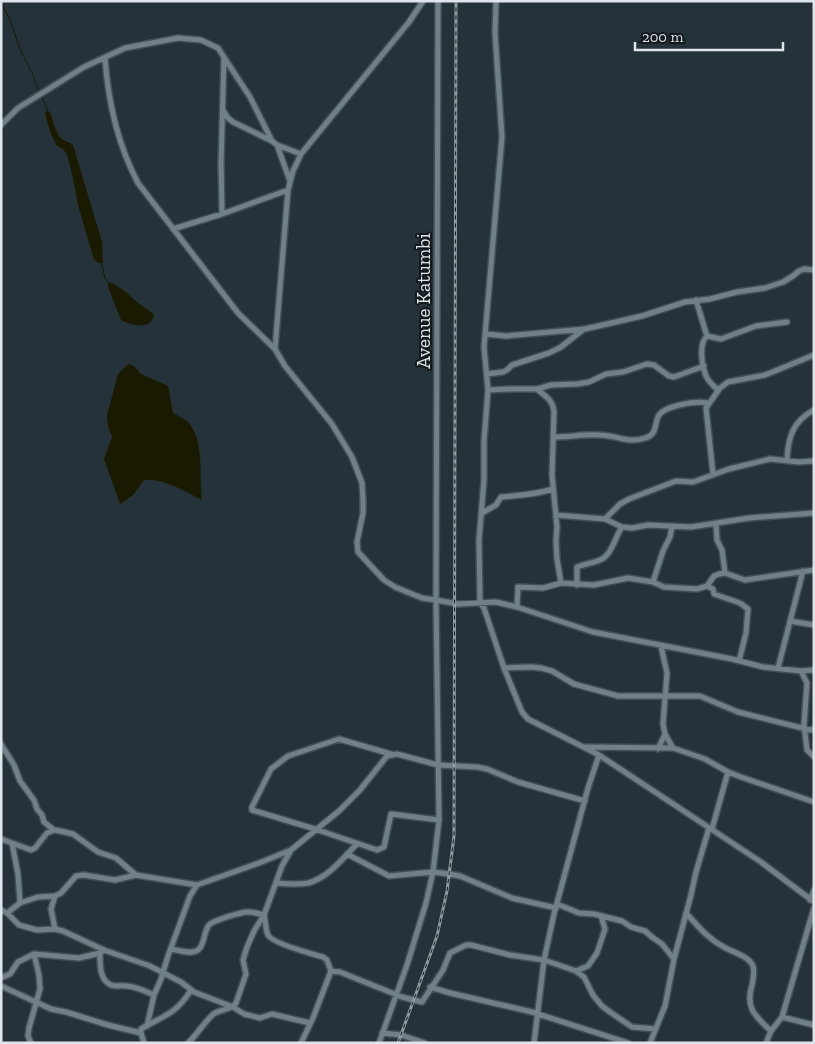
<svg xmlns="http://www.w3.org/2000/svg" width="815" height="1044" viewBox="0 0 815 1044" font-family="'Zilla Slab',serif">
	<rect width="100%" height="100%" fill="#253239"/>
	<path fill="#1a1a00" d="M47,109C54,117 53,127 59,136C62,141 68,141 73,145L102,242L103,263H98L94,259L92,253L78,205L73,178L67,154L63,149L57,146L51,134L45,114Z
		M109,282C121,287 128,294 137,302C142,307 149,309 154,315C151,330 132,326 121,320L108,287Z
		M128,364L134,366L141,374L168,386L173,413C177,416 184,418 187,421C205,439 199,478 202,500C184,491 164,478 144,480L133,495L120,504L104,459L112,437L108,426L107,415L118,374Z"/>
	<g fill="none" stroke-linecap="round" stroke-linejoin="round">
		<path stroke="#1a1a00" stroke-width="1" d="M1,2L10,20L20,49L33,75L36,85L41,93
			M42,97L47,109
			M101,261L105,278L109,284"/>
		<g stroke="#444f55" stroke-width="8">
			<path id="street" d="M438,1L436,600L458,604L496,602L517,607L593,632L732,659L763,667L801,671L814,670
				M496,1L495,33L502,137L484,347L488,390L484,441V480L479,540L480,603L484,608L504,668L522,712L528,719L599,755L761,862L814,902
				M105,58C108,101 118,145 138,183L238,313L275,349L285,366L332,424L352,457L362,483L363,500V513L357,542L358,552L384,580L395,587L422,598L436,600L439,820L433,872L426,903L407,965L379,1043
				M223,110L228,118L233,122L272,141
				M1,125L18,108L84,67L125,48L178,38L201,40L218,48L250,97L272,141L277,145L301,154
				M277,145L290,181
				M222,214L221,163L224,57
				M173,229L222,214L288,190
				M696,300L707,336L721,339L756,326L787,322
				M485,334L506,336L585,329L642,316L685,302L710,299L737,292L765,288L783,282L793,276L799,271L804,269L814,270
				M707,336C698,344 702,368 707,378C710,383 714,386 718,390
				M275,349L288,190L293,171L301,154L409,22L423,1
				M487,374L503,372L507,370L512,365L549,353L561,347L584,329
				M537,389C545,396 552,399 554,411L552,475L557,527L556,541L557,559L561,583
				M488,390L509,389H537L551,385L577,384L589,382L606,374L623,372L647,364L654,365L669,376L674,377L704,366
				M554,437C569,437 585,434 600,435C617,435 627,444 645,438C657,435 654,426 658,417C663,405 697,401 708,403
				M787,460C788,437 793,421 814,410
				M713,474L706,408L720,388L728,382L765,375L814,355
				M482,513L496,505L501,497C520,495 534,495 553,489
				M556,515L605,519L620,504L629,499L676,481L693,482L729,469L770,459L799,462L814,461
				M605,519L622,527L632,528L648,525L691,527L749,518L814,513
				M716,524L717,540L722,550L725,573
				M653,582L663,551L670,537L672,526
				M577,585V567C585,564 593,563 600,560C612,555 615,537 622,527
				M707,586L713,589L714,594L740,603L748,609L746,633L739,661
				M517,607L518,587L543,588L561,583L594,585L628,578L653,582L664,587L697,589L707,586L714,576L719,574L725,573L745,580L814,570
				M790,621L814,625
				M661,646L667,673L663,724L665,734L673,748
				M504,668L531,667L541,668L552,671L574,684L618,696H700L738,712L810,730L814,729
				M778,668L803,571
				M801,671L807,683L804,725L807,750L814,757
				M1,744L14,765L20,781L34,800L37,809L42,815L44,822L54,830
				M585,747L673,748L705,759L728,772L741,777L814,802
				M658,749L665,734
				M391,754L339,739L288,756L271,769L252,807V810L315,829L377,850L384,847L391,814L439,820
				M712,829L728,772
				M1,839L31,850L35,848L47,833L54,830L60,831L73,834L98,852L116,858L136,875L197,885L259,863L291,850
				M12,843L18,874L20,903
				M347,854L389,876L433,872L449,874L460,876L512,898L556,908
				M276,883C286,884 298,885 308,883C328,878 343,858 357,844
				M55,896L51,909L55,929
				M810,900L814,890
				M557,904L579,913L594,914L622,921L631,927L645,931L652,937L662,944L674,959
				M1,910L7,913L19,925L37,930L55,929L63,931L104,950L150,966L181,982L194,992L233,1007L244,1014L260,1018L272,1014L310,1023
				M7,913L20,903L38,897L55,896L61,893L76,876L84,875L115,880L136,875
				M686,913C698,926 708,939 724,947C732,952 749,956 753,966C755,972 753,979 752,985C745,1008 755,1016 771,1031
				M171,949C178,950 191,955 198,950C205,945 203,933 209,925C212,921 243,911 249,912C254,912 259,914 264,915C266,921 265,929 268,935C272,943 312,954 323,957L327,960L331,971
				M100,953C100,963 99,980 111,985C116,987 122,985 127,986C137,987 145,991 154,995
				M576,971L588,966L597,953L605,929L601,916
				M1,978L10,974L18,962L34,954L79,958L100,953L104,950
				M1,986L51,1009L66,1012L108,1025L141,1033
				M430,987L450,993L532,1012L628,1043
				M782,1017L814,1025
				M147,1026L154,995L161,979L168,956L190,896L197,885
				M382,1033L401,1035L425,1043
				M31,1043L28,1036L29,1028L40,989L39,975L34,954
				M144,1043L141,1033V1029C165,1015 176,1014 191,990
				M188,1043C196,1036 208,1017 215,1013C222,1009 231,1010 236,1003L246,974L243,960L247,947L254,931L264,915L282,866L291,850L339,811L360,790L387,756L397,754L438,765L477,767L487,769L518,782L585,801
				M301,1043L313,1018L331,971L340,972L402,997L422,1002L443,970L450,953L466,945H471L510,955L544,960L576,971L584,977L593,995L602,1006L610,1012L632,1027L656,1029
				M534,1043L544,960L554,914L588,788L599,755
				M650,1043L665,1006L674,959L691,895L696,872L709,828
				M766,1043L771,1031L782,1017L814,908"/>
		</g>
		<use href="#street" stroke="#707f88" stroke-width="5"/>
		<g stroke="#8f999f" stroke-width="3">
			<path id="rail" d="M398,1043L437,936L447,891L454,836L456,1"/>
		</g>
		<use href="#rail" stroke="#13191c" stroke-width="1" stroke-dasharray="4" stroke-linecap="butt"/>
	</g>
	<g text-anchor="middle" dominant-baseline="central" stroke-width="4" stroke-linejoin="round" paint-order="stroke">
		<g font-size="19" fill="#dee6eb" stroke="#13191c">
			<text transform="translate(423 301) rotate(-90)">Avenue Katumbi</text>
		</g>
	</g>
	<rect width="815" height="1044" fill="none" stroke="#dee6eb" stroke-width="5"/>
	<path d="M635 42v8h148v-8" fill="none" stroke="#dee6eb" stroke-width="2.5"/>
	<text x="642" y="42" font-size="15" fill="#dee6eb" stroke="#13191c" stroke-width="4" paint-order="stroke">200 m</text>
</svg>
